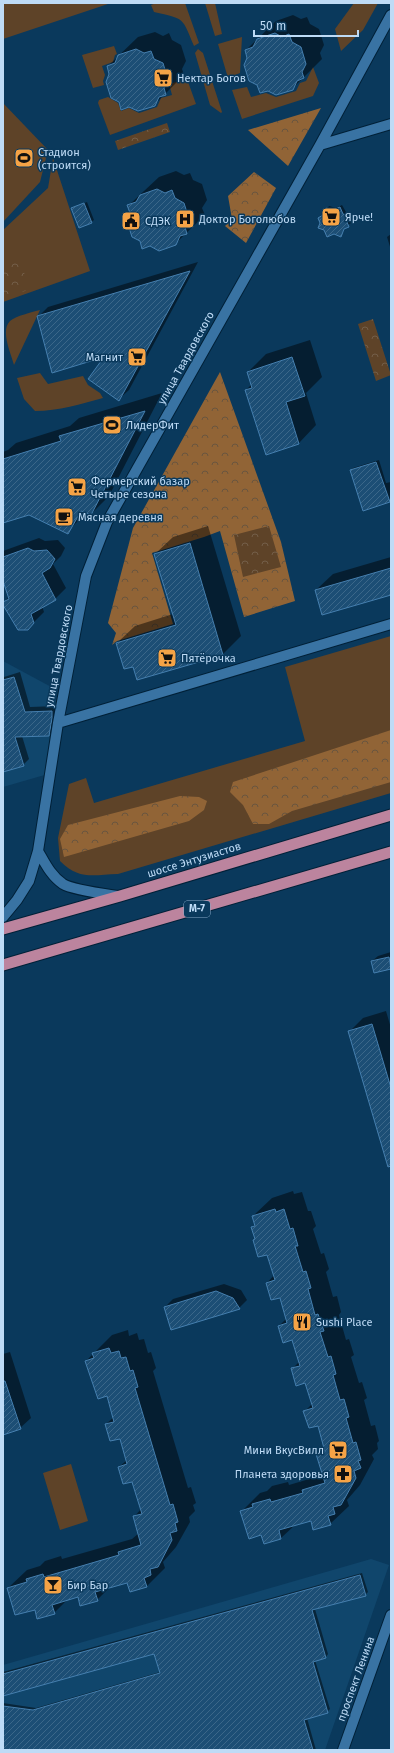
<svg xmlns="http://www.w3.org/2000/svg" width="394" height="1753" viewBox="0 0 394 1753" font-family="'Fira Sans',sans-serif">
	<defs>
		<pattern id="forest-crowns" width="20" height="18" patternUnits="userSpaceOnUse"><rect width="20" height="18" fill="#916436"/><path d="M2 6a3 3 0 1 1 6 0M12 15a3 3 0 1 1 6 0" fill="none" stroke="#69553f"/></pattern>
		<pattern id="park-crowns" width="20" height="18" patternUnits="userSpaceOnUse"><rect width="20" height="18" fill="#5e4328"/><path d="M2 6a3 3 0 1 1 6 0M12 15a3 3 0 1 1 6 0" fill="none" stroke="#735e48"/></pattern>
		<pattern id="building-hatch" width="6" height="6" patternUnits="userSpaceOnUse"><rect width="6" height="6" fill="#1c4e75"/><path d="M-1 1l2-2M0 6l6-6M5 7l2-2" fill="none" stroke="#3b6789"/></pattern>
	</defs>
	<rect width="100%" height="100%" fill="#0a395c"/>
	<path fill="#10466c" d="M3,661L55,689L56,727L48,774L3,787Z
		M371,1559L389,1565L325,1750H3V1665Z"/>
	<path fill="#5e4328" d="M3,3H111L3,39Z
		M156,3H185L199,43L194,46C182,17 185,19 154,12L151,5Z
		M205,3H215L222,34L215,36Z
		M354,3H378L363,30L341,51L335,29Z
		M242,37L240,73L228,78L218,44Z
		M114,46L117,54L115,55L113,62L102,66L105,75L103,81L104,85L93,88L82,55Z
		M198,49L203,53L222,112L221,113L210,105L195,53Z
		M313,67L319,83L313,96L242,119L232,90L247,87L251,97L266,93L276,97L296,91L300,83L306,81Z
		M187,79L196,104L110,135L98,103L99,100L108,97L118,103L121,111L129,108L139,113L157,107L161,98L172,95L169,84Z
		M3,103L48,150L40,182L3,222Z
		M53,158L90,271L3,302V230L48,188Z
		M40,310L14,365C11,353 0,331 10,321C15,316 33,312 40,310Z
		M40,373L48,384L83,376L88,385L100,393L103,398C81,404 59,411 35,411L24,399L17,378Z
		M391,636V793L118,874C92,875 79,880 60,861L58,838L69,784L86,778L94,803L305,741L285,667Z
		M71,1464L88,1521L60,1530L43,1473Z"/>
	<path fill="url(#forest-crowns)" d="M321,108L288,166L248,130Z
		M254,172L276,188L246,243L225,226L232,219L228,196Z
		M220,372L281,542L295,601L244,617L220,531L204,537L152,553L173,624L117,641L112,645L116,633L108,623L133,528Z
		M391,730V782L292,811L269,824H253L243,805L230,792L233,782Z
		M180,796L199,797L207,801L204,810L189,821L64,857L60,839L68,825Z"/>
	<path fill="url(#park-crowns)" d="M167,123L170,132L118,150L115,141Z
		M21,261L29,290L3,297V266Z
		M373,319L391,375L376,381L358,324Z
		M269,526L281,567L243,577L234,535Z"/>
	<path fill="#0007" d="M293,15L301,19L307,17L310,24L319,29L324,45L320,53L322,59L292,89L249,58L246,50L276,21Z
		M155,32L163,36L169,33L172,40L181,45L186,61L182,69L184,75L154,105L110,74L108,66L138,37Z
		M176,171L184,175L190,173L193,180L202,184L207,200L202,208L205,215L175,244L131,213L129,205L159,177Z
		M87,202L94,220L91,222L72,208Z
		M342,205L346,212L350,214L349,219L351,223L345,227L341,236L321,223L319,218L324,214L329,206L336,208Z
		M391,234V250L387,237Z
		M198,262L129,390L119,399L107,356L38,317L48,307Z
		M310,340L322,377L306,393L316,425L299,443L246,390L252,384L248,372L266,354Z
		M162,393L109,496L91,514L87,512L67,532L29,514L3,522V452L8,450L16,443L70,426L79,418Z
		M379,460L386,483L391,482V501L364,510L351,470L353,468Z
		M208,526L241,636L223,654L138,679L134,666L117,643L135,626L173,614L155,554L173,537Z
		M39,538L45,541L58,540L65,548L61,556L53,564L66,588L55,599L42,606L44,612L27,629L3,603L9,597L3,577V551Z
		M391,557V594L316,590L333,574Z
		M20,672L30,707L57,706L55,729L49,735L22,736L29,759L23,765L3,771V674L4,677Z
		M391,952V968L375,972L372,961L378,956Z
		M386,1011L391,1028V1156L349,1032L363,1018Z
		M293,1191L294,1194L302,1192L308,1211H311L316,1226L313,1229L321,1254L324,1253L329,1269L326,1272L333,1297L337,1296L341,1312L339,1315L346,1340L349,1339L354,1355L351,1357L359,1383L362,1382L367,1398L364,1400L371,1426L375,1425L379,1441L377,1443L378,1449L372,1455L374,1459L360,1485L347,1500L349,1506L330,1524L311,1520L295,1525L281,1538L265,1543L262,1534L241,1512L260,1493L267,1491L272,1486L288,1482L289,1485L316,1477L322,1471L317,1455L325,1447L318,1425L305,1411L312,1404L306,1382L292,1369L300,1361L293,1339L279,1326L287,1318L280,1296L267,1283L274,1275L268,1253L256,1238L252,1227L256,1224L253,1216L272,1198Z
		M224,1284L241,1290L247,1300L239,1308L165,1307L173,1299Z
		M128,1330L129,1336L137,1333L139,1340L144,1339L148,1353L151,1352L156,1368L153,1371L188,1488L191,1487L196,1503L193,1505L195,1511L189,1517L190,1522L176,1547L163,1562L165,1568L147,1586L128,1582L111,1586L97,1600L78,1596L68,1599L54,1613L35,1609L8,1588L27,1570L40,1566L45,1561L61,1556L62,1559L132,1539L139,1533L134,1517L141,1509L133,1481L119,1467L127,1460L120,1438L106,1424L114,1417L108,1395L86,1361L112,1335Z
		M10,1352L31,1418L20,1428L3,1434V1354Z
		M362,1573L368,1592L365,1595L315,1609L328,1654L326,1657L315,1660L330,1709L327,1712L307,1718L316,1750H3V1703L36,1708L160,1672L155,1653L3,1695V1672Z"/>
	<path fill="url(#building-hatch)" stroke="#457faf" d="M275,33L282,37L289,34L292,42L301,47L306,64L302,72L304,78L297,81L293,90L276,95L268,91L260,93L257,85L249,81L244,65L247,58L245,50L253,47L257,39Z
		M136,49L144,53L151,51L154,59L163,63L168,80L164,88L166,95L159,97L155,106L138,111L129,107L121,110L119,102L111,98L106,82L109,74L107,66L115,63L118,55Z
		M157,189L165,193L172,190L175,198L184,203L189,219L185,227L187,234L180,236L176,245L159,251L150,246L142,249L140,241L132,237L127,221L130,213L127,205L136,202L140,195Z
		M84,203L92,223L79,228L71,208Z
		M340,207L343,214L349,217L347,222L349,227L344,229L341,237L334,234L327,237L324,230L318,228L320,223L318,218L323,215L326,208L333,210Z
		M190,271L119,401L88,379L104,357L52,373L37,316Z
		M292,357L305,396L286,402L299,444L266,455L245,390L252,388L247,372Z
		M145,411L91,515L81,511L68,534L29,515L3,523V459L61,441L59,436Z
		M376,462L390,502L363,511L350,470Z
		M190,543L223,655L137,680L133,667L124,669L116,643L176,625L154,554Z
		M28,548L34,551L47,550L55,559L50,568L42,573L56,600L31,614L34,623L28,630H18L3,605V602L9,599L3,581V557Z
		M391,568V595L322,615L315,590Z
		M14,677L25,712L52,711V718L49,736L15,737L24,766L3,772V680Z
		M389,957L391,969L374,973L371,961Z
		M372,1024L391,1088V1166L388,1167L348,1031Z
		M275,1209L276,1212L284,1209L290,1229L293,1228L298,1246H295L303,1272L306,1271L311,1288L308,1289L315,1315L318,1314L324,1331L320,1332L328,1357L331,1356L336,1374L333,1375L340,1400L344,1399L349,1417L346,1418L353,1443L356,1442L361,1460L358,1461L361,1468L354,1471L356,1478L341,1505L333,1507L335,1514L328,1516L331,1525L313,1530L311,1521L279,1530L281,1539L264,1544L261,1535L249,1539L240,1511L253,1507L252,1504L270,1499L271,1502L303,1493L302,1490L325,1483L316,1454L325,1452L318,1426L309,1428L303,1411L313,1408L305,1383L296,1386L291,1368L300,1366L292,1340L283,1343L278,1326L287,1323L280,1298L271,1300L266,1283L275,1280L267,1255L258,1257L253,1240L255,1239L251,1227L255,1226L252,1216Z
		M216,1291L233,1298L240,1309L171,1330L164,1307Z
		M109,1348L111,1353L119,1351L121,1358L126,1357L130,1371L133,1370L138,1387L135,1388L170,1505L173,1504L178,1522L175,1523L177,1531L170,1533L172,1540L158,1567L150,1569L151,1575L144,1578L147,1587L130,1592L127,1583L95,1592L98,1601L80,1606L78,1597L52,1605L55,1614L37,1619L35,1610L15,1615L7,1588L27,1582L26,1579L43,1574L44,1577L119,1555L118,1552L141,1545L133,1516L142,1514L132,1482L123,1484L118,1467L127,1464L120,1439L110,1441L105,1424L114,1422L107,1396L98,1399L85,1361L94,1358L92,1353Z
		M3,1381H5L21,1429L3,1435Z
		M360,1575L366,1596L312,1610L326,1658L313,1662L328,1713L304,1720L313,1750H3V1706L33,1710L160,1673L154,1654L3,1696V1674Z"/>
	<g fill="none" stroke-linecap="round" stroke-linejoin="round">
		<g stroke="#012037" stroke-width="12">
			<path id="tertiary" d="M320,145L391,124
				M58,723L391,624
				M38,851C45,863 51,876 63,884C73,890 105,894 118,896
				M3,917L17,900L29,881L38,851L58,723L86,576L107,522L320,145L391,15
				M343,1750L391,1615"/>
		</g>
		<g stroke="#012037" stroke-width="13">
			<path id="trunk" d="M3,929L120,896L391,815
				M3,965L391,852"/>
		</g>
		<use href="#tertiary" stroke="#3973a3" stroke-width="10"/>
		<use href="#trunk" stroke="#bc849e" stroke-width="11"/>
	</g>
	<defs>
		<g id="supermarket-square" transform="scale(1)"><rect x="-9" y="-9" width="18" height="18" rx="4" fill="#f5a346" stroke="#0a395c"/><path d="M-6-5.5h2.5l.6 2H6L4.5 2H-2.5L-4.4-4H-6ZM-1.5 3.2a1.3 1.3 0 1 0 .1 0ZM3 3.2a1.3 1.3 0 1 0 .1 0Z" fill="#111"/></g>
		<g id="stadium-square" transform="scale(1)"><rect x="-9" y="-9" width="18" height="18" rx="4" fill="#f5a346" stroke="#0a395c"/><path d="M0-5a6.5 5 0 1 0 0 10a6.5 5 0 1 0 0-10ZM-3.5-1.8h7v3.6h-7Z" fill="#111"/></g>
		<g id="hospital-square" transform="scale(1)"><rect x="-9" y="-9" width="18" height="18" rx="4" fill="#f5a346" stroke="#0a395c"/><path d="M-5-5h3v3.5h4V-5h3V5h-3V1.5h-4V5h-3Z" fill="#111"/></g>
		<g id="civic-square" transform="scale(1)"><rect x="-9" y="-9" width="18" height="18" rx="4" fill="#f5a346" stroke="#0a395c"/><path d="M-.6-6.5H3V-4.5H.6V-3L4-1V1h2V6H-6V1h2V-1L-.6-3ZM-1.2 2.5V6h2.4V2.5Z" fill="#111"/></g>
		<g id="cafe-square" transform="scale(1)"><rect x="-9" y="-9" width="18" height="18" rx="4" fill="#f5a346" stroke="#0a395c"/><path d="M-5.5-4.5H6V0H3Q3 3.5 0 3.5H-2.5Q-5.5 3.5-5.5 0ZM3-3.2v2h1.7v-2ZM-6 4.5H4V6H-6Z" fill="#111"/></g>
		<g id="restaurant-square" transform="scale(1)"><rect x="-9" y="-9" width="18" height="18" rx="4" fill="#f5a346" stroke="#0a395c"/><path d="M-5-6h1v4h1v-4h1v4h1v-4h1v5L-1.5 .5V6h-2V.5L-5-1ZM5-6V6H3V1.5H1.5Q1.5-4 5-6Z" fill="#111"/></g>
		<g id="pharmacy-square" transform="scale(1)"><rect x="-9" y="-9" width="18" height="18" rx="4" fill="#f5a346" stroke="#0a395c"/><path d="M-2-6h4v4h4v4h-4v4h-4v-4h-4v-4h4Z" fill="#111"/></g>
		<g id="bar-square" transform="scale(1)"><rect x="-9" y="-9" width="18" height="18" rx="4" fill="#f5a346" stroke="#0a395c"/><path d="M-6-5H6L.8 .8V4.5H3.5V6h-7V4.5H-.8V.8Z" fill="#111"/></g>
	</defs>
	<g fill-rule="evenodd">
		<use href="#supermarket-square" x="163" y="78"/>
		<use href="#stadium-square" x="24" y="158"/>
		<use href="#supermarket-square" x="331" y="217"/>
		<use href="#hospital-square" x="185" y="219"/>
		<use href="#civic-square" x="131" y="221"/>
		<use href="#supermarket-square" x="137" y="357"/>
		<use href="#stadium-square" x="112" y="425"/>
		<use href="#supermarket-square" x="77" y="487"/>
		<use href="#cafe-square" x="64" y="517"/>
		<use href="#supermarket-square" x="167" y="658"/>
		<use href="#restaurant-square" x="302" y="1322"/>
		<use href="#supermarket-square" x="338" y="1450"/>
		<use href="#pharmacy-square" x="343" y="1474"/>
		<use href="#bar-square" x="53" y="1585"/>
	</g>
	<g text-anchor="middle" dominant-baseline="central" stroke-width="3" stroke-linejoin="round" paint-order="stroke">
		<rect fill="#0a395c" stroke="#88aac8" stroke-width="1" x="184" y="901" width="26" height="16" rx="3"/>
		<g font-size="10" font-weight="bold" fill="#bedbf6">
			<text x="197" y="909">М-7</text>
		</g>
		<g font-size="11" fill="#bedbf6" stroke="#0a395c" text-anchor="start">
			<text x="177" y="78">Нектар Богов</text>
			<text x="38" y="152">Стадион<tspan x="38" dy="13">(строится)</tspan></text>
			<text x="345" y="217">Ярче!</text>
			<text x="199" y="219">Доктор Боголюбов</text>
			<text x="145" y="221">СДЭК</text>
			<text x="123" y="357" text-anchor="end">Магнит</text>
			<text x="126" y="425">ЛидерФит</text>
			<text x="91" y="481">Фермерский базар<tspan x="91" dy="13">Четыре сезона</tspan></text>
			<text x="78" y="517">Мясная деревня</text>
			<text x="181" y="658">Пятёрочка</text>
			<text x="316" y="1322">Sushi Place</text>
			<text x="324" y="1450" text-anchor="end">Мини ВкусВилл</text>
			<text x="329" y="1474" text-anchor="end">Планета здоровья</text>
			<text x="67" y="1585">Бир Бар</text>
		</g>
		<g font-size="11" fill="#bedbf6" stroke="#0a395c">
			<text transform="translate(186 358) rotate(-61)">улица Твардовского</text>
			<text transform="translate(59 656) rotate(-79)">улица Твардовского</text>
			<text transform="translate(194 860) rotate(-17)">шоссе Энтузиастов</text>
			<text transform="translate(356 1679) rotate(-70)">проспект Ленина</text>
		</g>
	</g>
	<rect width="394" height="1753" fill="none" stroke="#bedbf6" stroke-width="8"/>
	<path d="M254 30v6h104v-6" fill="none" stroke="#bedbf6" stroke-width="2"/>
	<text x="260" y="30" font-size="12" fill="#bedbf6" stroke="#0a395c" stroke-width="3" paint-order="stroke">50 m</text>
</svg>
